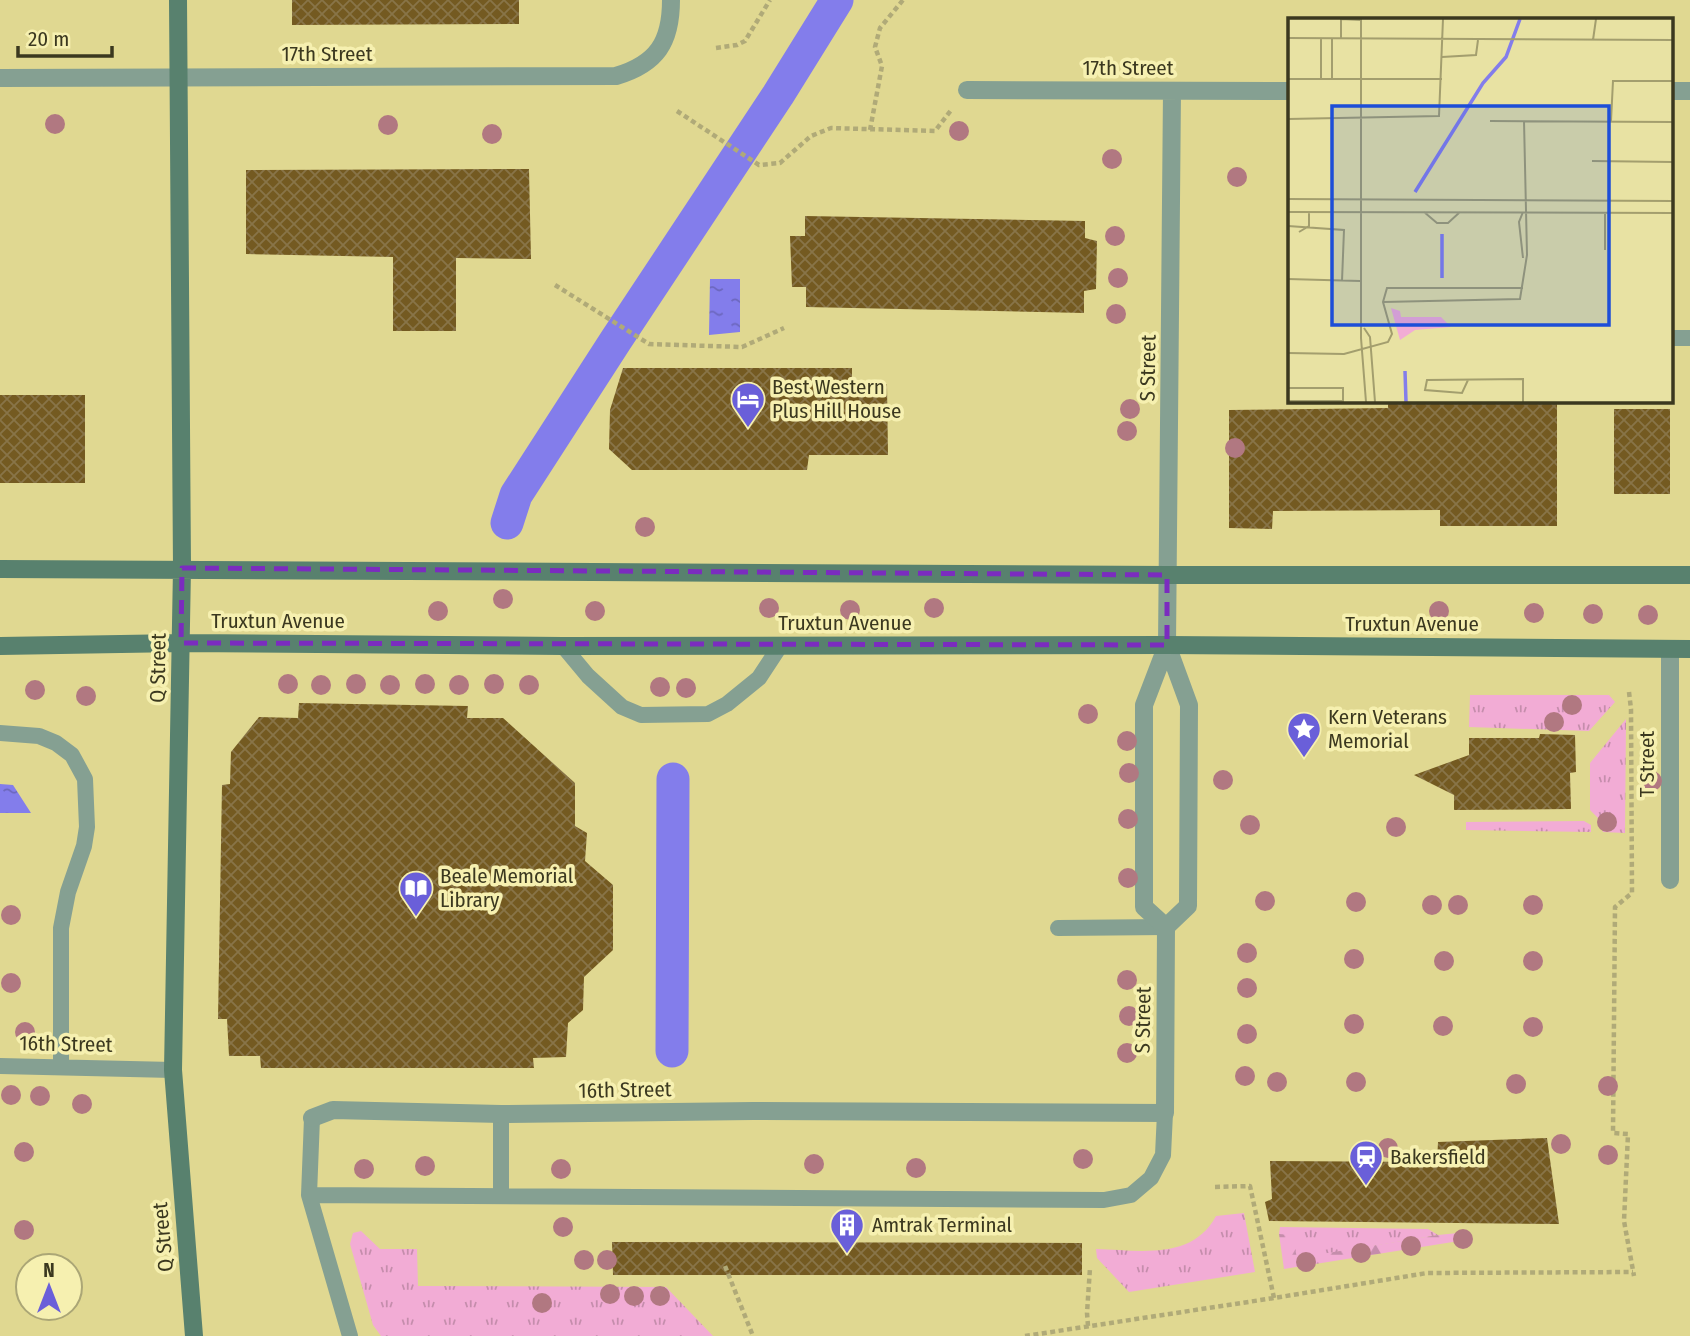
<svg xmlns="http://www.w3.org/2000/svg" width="1690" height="1336" viewBox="0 0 1690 1336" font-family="'Fira Sans Condensed',sans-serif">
	<defs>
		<pattern id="grass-tufts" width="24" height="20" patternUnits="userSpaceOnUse" patternTransform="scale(1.75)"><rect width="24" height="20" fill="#f2acd5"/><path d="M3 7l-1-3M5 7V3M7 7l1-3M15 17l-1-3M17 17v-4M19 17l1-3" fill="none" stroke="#c58dac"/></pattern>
		<pattern id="forest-firs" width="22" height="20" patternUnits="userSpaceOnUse" patternTransform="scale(1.75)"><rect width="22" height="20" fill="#f2acd5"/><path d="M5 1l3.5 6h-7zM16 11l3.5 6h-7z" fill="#c58dac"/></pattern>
		<pattern id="water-ripples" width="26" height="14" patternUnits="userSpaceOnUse" patternTransform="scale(1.75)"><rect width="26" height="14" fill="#837deb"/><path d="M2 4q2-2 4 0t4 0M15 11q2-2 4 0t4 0" fill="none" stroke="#6c67be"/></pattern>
		<pattern id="building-cross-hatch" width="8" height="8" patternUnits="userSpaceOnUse" patternTransform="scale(1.75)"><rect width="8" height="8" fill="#745a21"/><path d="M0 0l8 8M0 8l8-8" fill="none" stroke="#887448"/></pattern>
	</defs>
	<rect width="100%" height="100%" fill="#e8e2a3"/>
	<path fill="#e0d891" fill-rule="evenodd" d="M0,0H1690V1336H0ZM1289,19H1671V401H1289ZM28,1266H70V1308H28Z"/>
	<path fill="url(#grass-tufts)" d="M1470,695H1609L1615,702L1589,731L1469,727Z
		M1626,719L1625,833L1603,832L1600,820L1590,810V763Z
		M1584,821L1591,825V832L1466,830V822Z
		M1244,1213L1255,1272L1129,1292L1097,1258L1096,1249C1139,1250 1192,1261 1216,1216Z
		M1280,1227L1428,1229L1438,1235L1296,1259L1279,1234Z
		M361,1231L380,1249H417L418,1286L666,1287L713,1336H381L373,1325L350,1244L353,1233Z"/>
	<path fill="url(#forest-firs)" d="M1458,1233L1459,1241L1284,1269L1279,1234L1292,1235L1297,1258L1438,1235Z"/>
	<path fill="url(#water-ripples)" d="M710,279H740V332L709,335Z
		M0,784L13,785L31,813H0Z"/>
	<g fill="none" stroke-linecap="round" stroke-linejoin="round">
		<path stroke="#837deb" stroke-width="33" d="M507,523L516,495L616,340L778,95L837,0
			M672,1051L673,779"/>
	</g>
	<path fill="url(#building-cross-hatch)" d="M292,0H519V24L292,25Z
		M529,169L531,259L456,258V331H393V257L246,254V170Z
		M805,216L1085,221V238L1097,241L1096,289L1084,291V313L806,307V287H792L790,236H805Z
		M623,368H852V382L887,384L888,455H809L807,470H632L609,449L610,410Z
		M0,395H85V483H0Z
		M1388,401H1557V526H1440V510L1273,511L1272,529L1229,528V410L1388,408Z
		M1614,409H1670V494H1614Z
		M299,703L468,706L467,718H503L575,783V826L587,833L585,861L613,885V950L584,977L583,1010L568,1023L566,1057L533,1058L534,1068H261L260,1056H229L227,1019H218L222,785L230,784L231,752L259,717L298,718Z
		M1540,734L1575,735L1576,772L1570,773L1571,809L1454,810V795L1414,775L1469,755V738H1539Z
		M1547,1138L1559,1224L1269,1221L1265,1202L1272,1199L1270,1161L1437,1162L1438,1142Z
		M612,1242L1082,1243V1275H613Z"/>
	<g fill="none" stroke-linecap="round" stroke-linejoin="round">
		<path stroke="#b0aa78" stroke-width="4.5" stroke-dasharray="5 3.5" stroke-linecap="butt" d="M716,48L737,45L745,41L770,0
			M677,111L759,165L780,163L811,136L831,128L935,131L952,109
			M870,130L882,66L875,47L880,28L903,0
			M555,285L649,344L742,347L784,328
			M1629,692L1631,709L1632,893L1615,907L1613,1133L1628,1134L1624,1221L1634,1276
			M1215,1187L1250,1186L1274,1298
			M725,1266L753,1336
			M1088,1326L1087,1313L1090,1268
			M1025,1336L1274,1298L1427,1273L1633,1272"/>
		<path stroke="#85a092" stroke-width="16" d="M1671,338H1690
			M563,646L588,676L622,707L641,715L708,714L727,704L759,678L780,646
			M0,733L39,736L56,743L72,755L85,779L87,827L84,846L68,892L61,928V1066
			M1058,928L1166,927
			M0,1066L173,1070
			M501,1114V1196
			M312,1118L309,1195L350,1336
			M309,1195L1104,1200L1131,1195L1151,1178L1163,1155L1165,1113"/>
		<path stroke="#85a092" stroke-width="18" d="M0,78L616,76C657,64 671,42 671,0
			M967,90L1289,91
			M1671,91H1690
			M1670,649V880
			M1166,927L1144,907V705L1167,645L1172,91
			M312,1118L333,1110L501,1114L753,1111L1165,1113L1166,927L1188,906L1189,705L1167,645"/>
		<path stroke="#58816e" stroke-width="18" d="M178,0L182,568L173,1070L194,1336
			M0,569L1167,575H1690
			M0,646L181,643L563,646L1167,645L1690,649"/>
	</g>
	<g fill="#b17881">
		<circle cx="55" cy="124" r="10"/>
		<circle cx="388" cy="125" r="10"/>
		<circle cx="959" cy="131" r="10"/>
		<circle cx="492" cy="134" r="10"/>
		<circle cx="1112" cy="159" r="10"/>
		<circle cx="1237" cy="177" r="10"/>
		<circle cx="1115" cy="236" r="10"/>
		<circle cx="1118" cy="278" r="10"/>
		<circle cx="1116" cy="314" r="10"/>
		<circle cx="1130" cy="409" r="10"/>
		<circle cx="1127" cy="431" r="10"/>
		<circle cx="1235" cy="448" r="10"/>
		<circle cx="645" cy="527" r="10"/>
		<circle cx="503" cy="599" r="10"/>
		<circle cx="769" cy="608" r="10"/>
		<circle cx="934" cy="608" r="10"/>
		<circle cx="850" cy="610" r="10"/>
		<circle cx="438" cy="611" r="10"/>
		<circle cx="595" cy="611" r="10"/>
		<circle cx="1439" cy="611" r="10"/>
		<circle cx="1534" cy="613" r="10"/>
		<circle cx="1593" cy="614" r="10"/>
		<circle cx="1648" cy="615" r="10"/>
		<circle cx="288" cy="684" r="10"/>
		<circle cx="356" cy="684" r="10"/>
		<circle cx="425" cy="684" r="10"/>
		<circle cx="494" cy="684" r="10"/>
		<circle cx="321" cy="685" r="10"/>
		<circle cx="390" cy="685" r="10"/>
		<circle cx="459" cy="685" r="10"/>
		<circle cx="529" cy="685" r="10"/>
		<circle cx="660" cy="687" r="10"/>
		<circle cx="686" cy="688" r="10"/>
		<circle cx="35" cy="690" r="10"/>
		<circle cx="86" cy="696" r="10"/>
		<circle cx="1572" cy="705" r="10"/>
		<circle cx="1088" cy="714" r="10"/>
		<circle cx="1554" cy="722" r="10"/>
		<circle cx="1127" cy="741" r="10"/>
		<circle cx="1129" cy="773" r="10"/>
		<circle cx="1223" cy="780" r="10"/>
		<circle cx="1652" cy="781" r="10"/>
		<circle cx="1128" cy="819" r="10"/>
		<circle cx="1607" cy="822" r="10"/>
		<circle cx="1250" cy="825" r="10"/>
		<circle cx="1396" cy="827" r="10"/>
		<circle cx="1128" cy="878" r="10"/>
		<circle cx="1265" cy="901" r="10"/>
		<circle cx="1356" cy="902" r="10"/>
		<circle cx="1432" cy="905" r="10"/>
		<circle cx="1458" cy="905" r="10"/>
		<circle cx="1533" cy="905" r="10"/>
		<circle cx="11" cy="915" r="10"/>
		<circle cx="1247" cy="953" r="10"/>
		<circle cx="1354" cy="959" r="10"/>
		<circle cx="1444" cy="961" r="10"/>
		<circle cx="1533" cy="961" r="10"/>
		<circle cx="1127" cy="980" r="10"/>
		<circle cx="11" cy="983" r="10"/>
		<circle cx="1247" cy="988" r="10"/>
		<circle cx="1129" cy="1016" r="10"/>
		<circle cx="1354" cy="1024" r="10"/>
		<circle cx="1443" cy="1026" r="10"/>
		<circle cx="1533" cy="1027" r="10"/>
		<circle cx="25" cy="1032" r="10"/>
		<circle cx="1247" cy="1034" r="10"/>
		<circle cx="1127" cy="1053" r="10"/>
		<circle cx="1245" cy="1076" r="10"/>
		<circle cx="1277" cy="1082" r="10"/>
		<circle cx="1356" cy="1082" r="10"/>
		<circle cx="1516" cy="1084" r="10"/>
		<circle cx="1608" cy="1086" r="10"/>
		<circle cx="11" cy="1095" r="10"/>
		<circle cx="40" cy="1096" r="10"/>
		<circle cx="82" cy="1104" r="10"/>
		<circle cx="1561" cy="1144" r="10"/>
		<circle cx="1388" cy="1148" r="10"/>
		<circle cx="24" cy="1152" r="10"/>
		<circle cx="1608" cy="1155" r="10"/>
		<circle cx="1083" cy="1159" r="10"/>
		<circle cx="814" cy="1164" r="10"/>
		<circle cx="425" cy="1166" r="10"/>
		<circle cx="916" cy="1168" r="10"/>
		<circle cx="364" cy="1169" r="10"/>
		<circle cx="561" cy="1169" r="10"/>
		<circle cx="563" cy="1227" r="10"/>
		<circle cx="24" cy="1230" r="10"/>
		<circle cx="1463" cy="1239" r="10"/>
		<circle cx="1411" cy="1246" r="10"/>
		<circle cx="1361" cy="1253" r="10"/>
		<circle cx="584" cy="1260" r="10"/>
		<circle cx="607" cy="1260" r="10"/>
		<circle cx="1306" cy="1262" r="10"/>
		<circle cx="610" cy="1294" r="10"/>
		<circle cx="634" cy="1296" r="10"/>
		<circle cx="660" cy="1296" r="10"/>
		<circle cx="542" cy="1303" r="10"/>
	</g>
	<path fill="none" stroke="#7b2cbf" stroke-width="5" stroke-dasharray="14 9" stroke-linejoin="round" d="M182,568L1167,575V645L181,643Z"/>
	<defs>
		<g id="hotel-pin" transform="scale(1.75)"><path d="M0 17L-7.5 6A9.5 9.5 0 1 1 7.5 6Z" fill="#6a5fd9" stroke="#f6f0b0"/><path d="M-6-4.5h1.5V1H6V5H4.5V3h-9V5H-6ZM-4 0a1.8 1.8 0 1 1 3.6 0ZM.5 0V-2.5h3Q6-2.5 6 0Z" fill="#fff"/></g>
		<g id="sight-pin" transform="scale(1.75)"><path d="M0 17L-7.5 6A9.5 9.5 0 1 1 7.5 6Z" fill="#6a5fd9" stroke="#f6f0b0"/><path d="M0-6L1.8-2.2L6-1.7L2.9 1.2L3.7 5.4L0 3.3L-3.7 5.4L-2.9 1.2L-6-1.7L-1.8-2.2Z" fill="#fff"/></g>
		<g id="library-pin" transform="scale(1.75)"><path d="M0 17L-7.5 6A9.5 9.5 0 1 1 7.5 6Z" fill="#6a5fd9" stroke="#f6f0b0"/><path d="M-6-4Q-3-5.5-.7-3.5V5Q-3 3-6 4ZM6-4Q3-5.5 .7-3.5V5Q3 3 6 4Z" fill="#fff"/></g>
		<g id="station-pin" transform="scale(1.75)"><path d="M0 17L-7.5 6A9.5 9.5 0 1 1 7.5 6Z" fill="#6a5fd9" stroke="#f6f0b0"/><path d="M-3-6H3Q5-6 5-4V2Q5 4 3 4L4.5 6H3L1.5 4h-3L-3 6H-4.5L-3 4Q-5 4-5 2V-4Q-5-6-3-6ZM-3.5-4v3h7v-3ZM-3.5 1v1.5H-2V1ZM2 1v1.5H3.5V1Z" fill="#fff"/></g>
		<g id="building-pin" transform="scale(1.75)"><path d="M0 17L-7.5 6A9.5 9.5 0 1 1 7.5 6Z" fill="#6a5fd9" stroke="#f6f0b0"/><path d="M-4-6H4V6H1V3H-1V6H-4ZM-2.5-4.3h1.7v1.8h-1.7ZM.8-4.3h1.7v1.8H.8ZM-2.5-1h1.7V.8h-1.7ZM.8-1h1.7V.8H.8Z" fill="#fff"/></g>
	</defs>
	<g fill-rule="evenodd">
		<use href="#hotel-pin" x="748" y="399"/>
		<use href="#sight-pin" x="1304" y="729"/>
		<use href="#library-pin" x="416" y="888"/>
		<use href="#station-pin" x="1366" y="1157"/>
		<use href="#building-pin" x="847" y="1225"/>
	</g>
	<g text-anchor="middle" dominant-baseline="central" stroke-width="7" stroke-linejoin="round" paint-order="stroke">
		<g font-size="21" fill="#3b381f" stroke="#f6f0b0">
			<text x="327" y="54">17th Street</text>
			<text x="1128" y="68">17th Street</text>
			<text transform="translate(1148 368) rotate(-89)">S Street</text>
			<text x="278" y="621">Truxtun Avenue</text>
			<text x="845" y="623">Truxtun Avenue</text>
			<text x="1412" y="624">Truxtun Avenue</text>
			<text transform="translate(158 668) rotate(-89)">Q Street</text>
			<text transform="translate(1647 764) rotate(-90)">T Street</text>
			<text transform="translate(1143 1020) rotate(-89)">S Street</text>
			<text transform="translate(66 1044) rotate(1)">16th Street</text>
			<text transform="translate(625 1090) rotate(-1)">16th Street</text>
			<text transform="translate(163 1237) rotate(-95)">Q Street</text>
		</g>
		<g font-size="21" fill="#3b381f" stroke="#f6f0b0" text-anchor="start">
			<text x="772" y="387">Best Western<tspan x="772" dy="24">Plus Hill House</tspan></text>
			<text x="1328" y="717">Kern Veterans<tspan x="1328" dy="24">Memorial</tspan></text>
			<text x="440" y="876">Beale Memorial<tspan x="440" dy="24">Library</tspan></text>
			<text x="1390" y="1157">Bakersfield</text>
			<text x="872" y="1225">Amtrak Terminal</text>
		</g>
	</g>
	<g transform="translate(1288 18)">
		<rect width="385" height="385" fill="#e8e2a3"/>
		<path d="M103,290L112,293L113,299H153L163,309L127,312L112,322Z" fill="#f2acd5"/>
		<path fill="none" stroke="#837deb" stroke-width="3.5" d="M127,174L195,65L218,39L232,1M154,260V216M117,353L118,384"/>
		<path fill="none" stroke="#a39e6e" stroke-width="2" d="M73,1V320L78,384M0,20L385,22M53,20V1L73,2M305,22L308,1M154,39L188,37L190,22M0,61H154M33,61V20M44,61V20M0,101L151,98L155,1M202,103L385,104M323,103L325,63H385M304,143L385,144M0,181L385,183M0,194L385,195M136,194L149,205H160L172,194M317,194V232M0,208L56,212L54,263M11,214L21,208V194M235,240L231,204L235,194M0,261L72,263M95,284L232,281L239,237L236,103M76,310L82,319L87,384M0,335L56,336L100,324L104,316L95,284L99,270H235M180,362L174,375L137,372L139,362L235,361V384M0,370H55V384M1,383H55"/>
		<path fill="#1d4ed8" fill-opacity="0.15" stroke="#1d4ed8" stroke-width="3.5" d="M44,88H321V307H44Z"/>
		<rect width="385" height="385" fill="none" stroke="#3b381f" stroke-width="3.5"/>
	</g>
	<g transform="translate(49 1287)"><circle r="33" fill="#f6f0b0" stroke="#aba676" stroke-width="2"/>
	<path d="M0-5L12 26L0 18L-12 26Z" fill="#6a5fd9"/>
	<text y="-10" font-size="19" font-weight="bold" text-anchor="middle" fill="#3b381f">N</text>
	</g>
	<path d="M18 46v10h94v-10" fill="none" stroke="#3b381f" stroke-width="3.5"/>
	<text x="28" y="46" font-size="21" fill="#3b381f" stroke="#f6f0b0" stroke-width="5" paint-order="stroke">20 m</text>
</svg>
